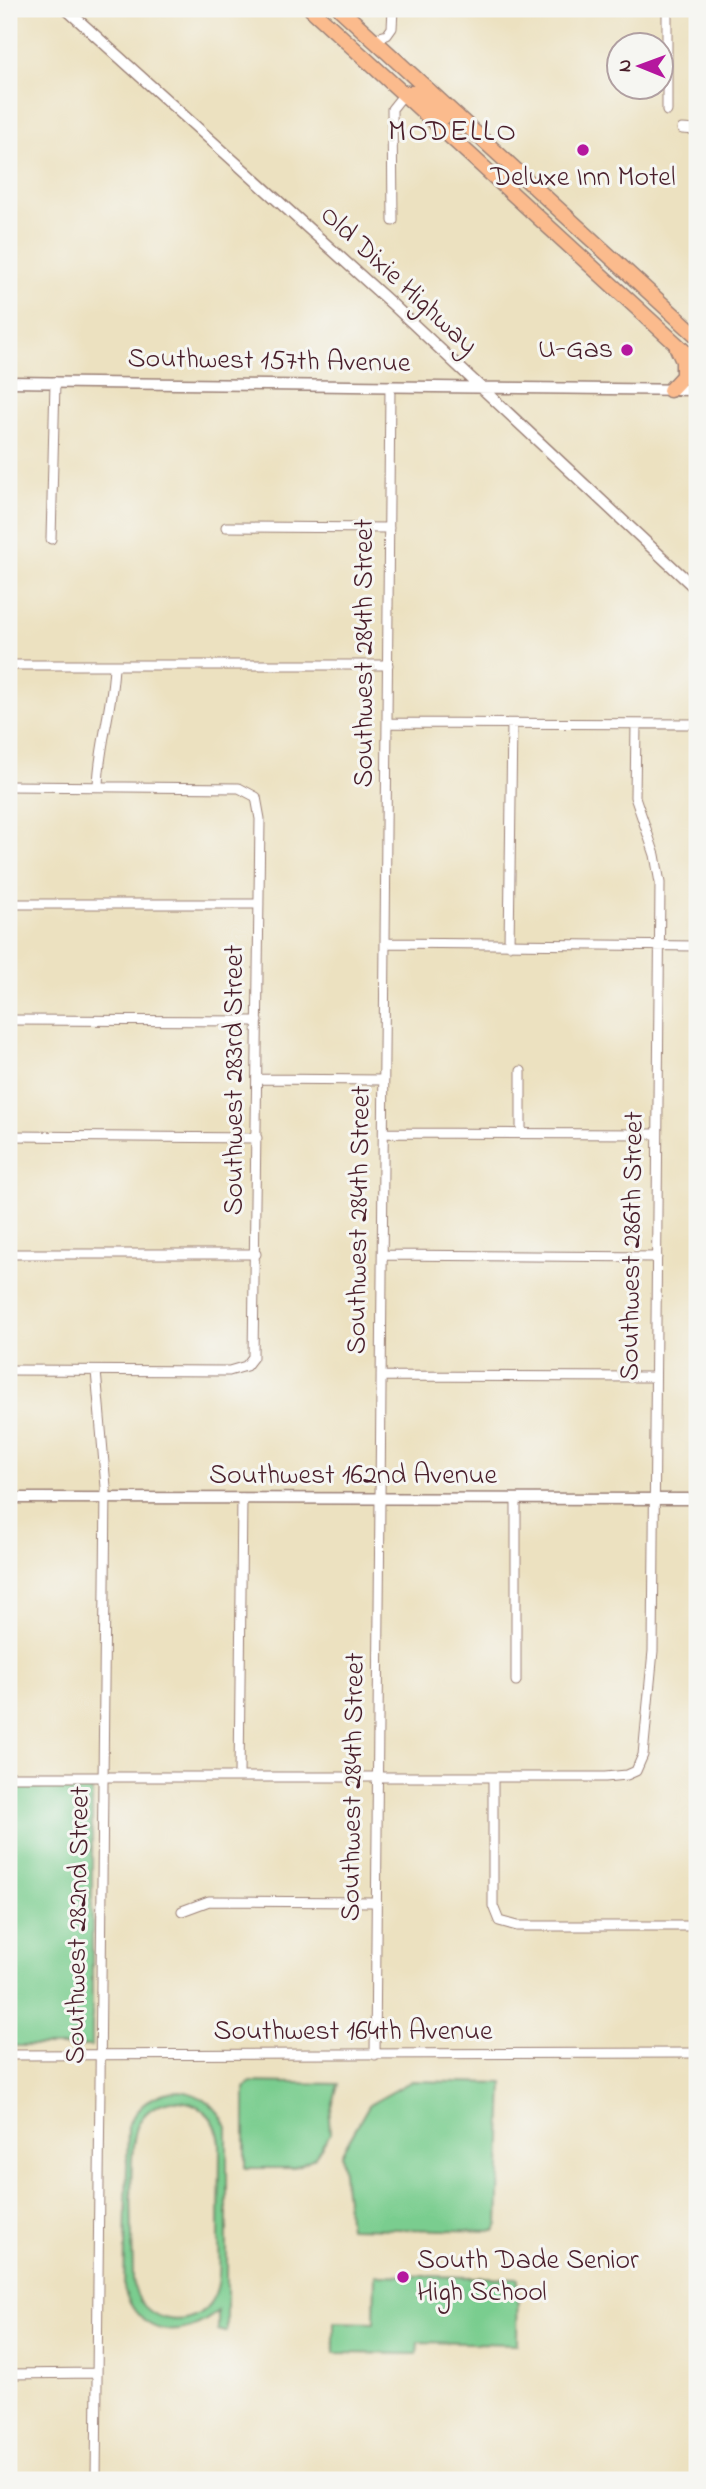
<svg xmlns="http://www.w3.org/2000/svg" width="706" height="2489" viewBox="0 0 706 2489" font-family="'Indie Flower',sans-serif">
	<rect width="100%" height="100%" fill="#f6f6f2"/>
	<filter id="ink" filterUnits="userSpaceOnUse"><feTurbulence type="fractalNoise" baseFrequency=".0143" numOctaves="2"/><feDisplacementMap in="SourceGraphic" scale="14" xChannelSelector="R" yChannelSelector="G"/><feConvolveMatrix kernelMatrix="1 2 1 2 8 2 1 2 1" color-interpolation-filters="sRGB"/></filter>
	<filter id="wash" filterUnits="userSpaceOnUse"><feTurbulence type="fractalNoise" baseFrequency=".00686" numOctaves="4" result="noise"/><feDisplacementMap in="SourceGraphic" scale="28" xChannelSelector="R" yChannelSelector="G"/><feGaussianBlur stdDeviation="1.57" result="paint"/><feColorMatrix in="noise" values="0 0 0 0 0 0 0 0 0 0 0 0 0 0 0 0 0 1.4 0 .05"/><feComposite in="paint" operator="in"/></filter>
	<g filter="url(#wash)">
		<rect width="100%" height="100%" fill="#ece1c0"/>
		<path fill="#7acd8f" stroke="#62765d" stroke-width="2" fill-rule="evenodd" d="M9,1787H92V2046H9Z
			M412,2081L503,2083L498,2224L495,2231L349,2228L341,2154L369,2105Z
			M250,2082L338,2084L329,2118L330,2134L314,2158L293,2168H245V2088Z
			M180,2091C204,2095 217,2106 227,2127V2331H218V2311C183,2342 138,2337 124,2288L128,2125C138,2104 157,2091 180,2091ZM170,2101C198,2099 217,2116 220,2143C220,2176 219,2208 219,2240C219,2255 221,2273 217,2288C204,2336 136,2327 133,2279C133,2247 127,2151 137,2127C143,2112 156,2104 170,2101Z
			M375,2275L518,2278L517,2344L418,2342L417,2354L334,2353V2322L374,2323Z"/>
	</g>
	<g filter="url(#ink)">
		<g fill="none" stroke-linecap="round" stroke-linejoin="round">
			<g stroke="#9b8076" stroke-width="11">
				<path id="minor" d="M372,39L387,35L392,28L393,9
					M667,111V9
					M682,129L697,130
					M393,221L392,109L404,94
					M226,527L389,528
					M51,539L55,382
					M9,665H388
					M388,723L697,724
					M9,786L239,788L256,797L260,819L253,1357L246,1366L229,1371L9,1370
					M98,786C99,745 113,706 114,665
					M9,904H259
					M386,943L697,946
					M509,945L512,724
					M9,1020L258,1021
					M258,1079L384,1080
					M384,1133L657,1134
					M521,1133V1071
					M9,1136L257,1138
					M9,1254H256
					M383,1255L657,1257
					M96,1371L106,1487L96,2480
					M381,1376L655,1377
					M516,1681V1499
					M9,1777H605L627,1775L636,1771L643,1755L653,1651L660,883L655,855L635,797L636,724
					M239,1777L242,1498
					M493,1777V1906L499,1921L517,1926H697
					M182,1911L209,1901L375,1902
					M9,2055L697,2053
					M375,2055L390,386
					M9,2374L97,2373"/>
			</g>
			<g stroke="#9b8076" stroke-width="13">
				<path id="tertiary" d="M66,9L392,304L697,590
					M9,382L697,390
					M9,1498L697,1499"/>
			</g>
			<g stroke="#9b8076" stroke-width="17">
				<path id="trunk" d="M311,9L697,363
					M340,9L697,336
					M407,93H416L444,117
					M670,390L683,376V361L677,348"/>
			</g>
			<use href="#minor" stroke="#fff" stroke-width="9"/>
			<use href="#tertiary" stroke="#fff" stroke-width="10"/>
			<use href="#trunk" stroke="#fbbb8d" stroke-width="14"/>
		</g>
	</g>
	<g fill="#b5179e" stroke="#f6f6f2" stroke-width="2.5">
		<circle cx="583" cy="150" r="7"/>
		<circle cx="627" cy="350" r="7"/>
		<circle cx="403" cy="2277" r="7"/>
	</g>
	<g text-anchor="middle" dominant-baseline="central" stroke-width="6" stroke-linejoin="round" paint-order="stroke">
		<g font-size="28" fill="#4a1f2b" stroke="#f6f6f2">
			<text x="583" y="178">Deluxe Inn Motel</text>
			<text x="613" y="350" text-anchor="end">U-Gas</text>
			<text x="417" y="2261" text-anchor="start">South Dade Senior<tspan x="417" dy="32">High School</tspan></text>
		</g>
		<g font-size="28" fill="#4a1f2b" stroke="#f6f6f2">
			<text transform="translate(398 281) rotate(43)">Old Dixie Highway</text>
			<text transform="translate(269 362) rotate(1)">Southwest 157th Avenue</text>
			<text transform="translate(365 653) rotate(-90)">Southwest 284th Street</text>
			<text transform="translate(235 1080) rotate(-90)">Southwest 283rd Street</text>
			<text transform="translate(360 1220) rotate(-89)">Southwest 284th Street</text>
			<text transform="translate(633 1246) rotate(-89)">Southwest 286th Street</text>
			<text x="353" y="1476">Southwest 162nd Avenue</text>
			<text transform="translate(354 1787) rotate(-89)">Southwest 284th Street</text>
			<text transform="translate(79 1925) rotate(-89)">Southwest 282nd Street</text>
			<text x="353" y="2032">Southwest 164th Avenue</text>
		</g>
		<g font-size="30" letter-spacing="2" fill="#4a1f2b" stroke="#f6f6f2">
			<text x="453" y="133">MODELLO</text>
		</g>
	</g>
	<rect width="706" height="2489" fill="none" stroke="#f6f6f2" stroke-width="35"/>
	<g transform="translate(640 66) rotate(271)"><circle r="33" fill="#f6f6f2" stroke="#b1a0a2" stroke-width="2"/>
	<path d="M0-5L12 26L0 18L-12 26Z" fill="#b5179e"/>
	<text y="-10" font-size="19" font-weight="bold" text-anchor="middle" fill="#4a1f2b">N</text>
	</g>
</svg>
